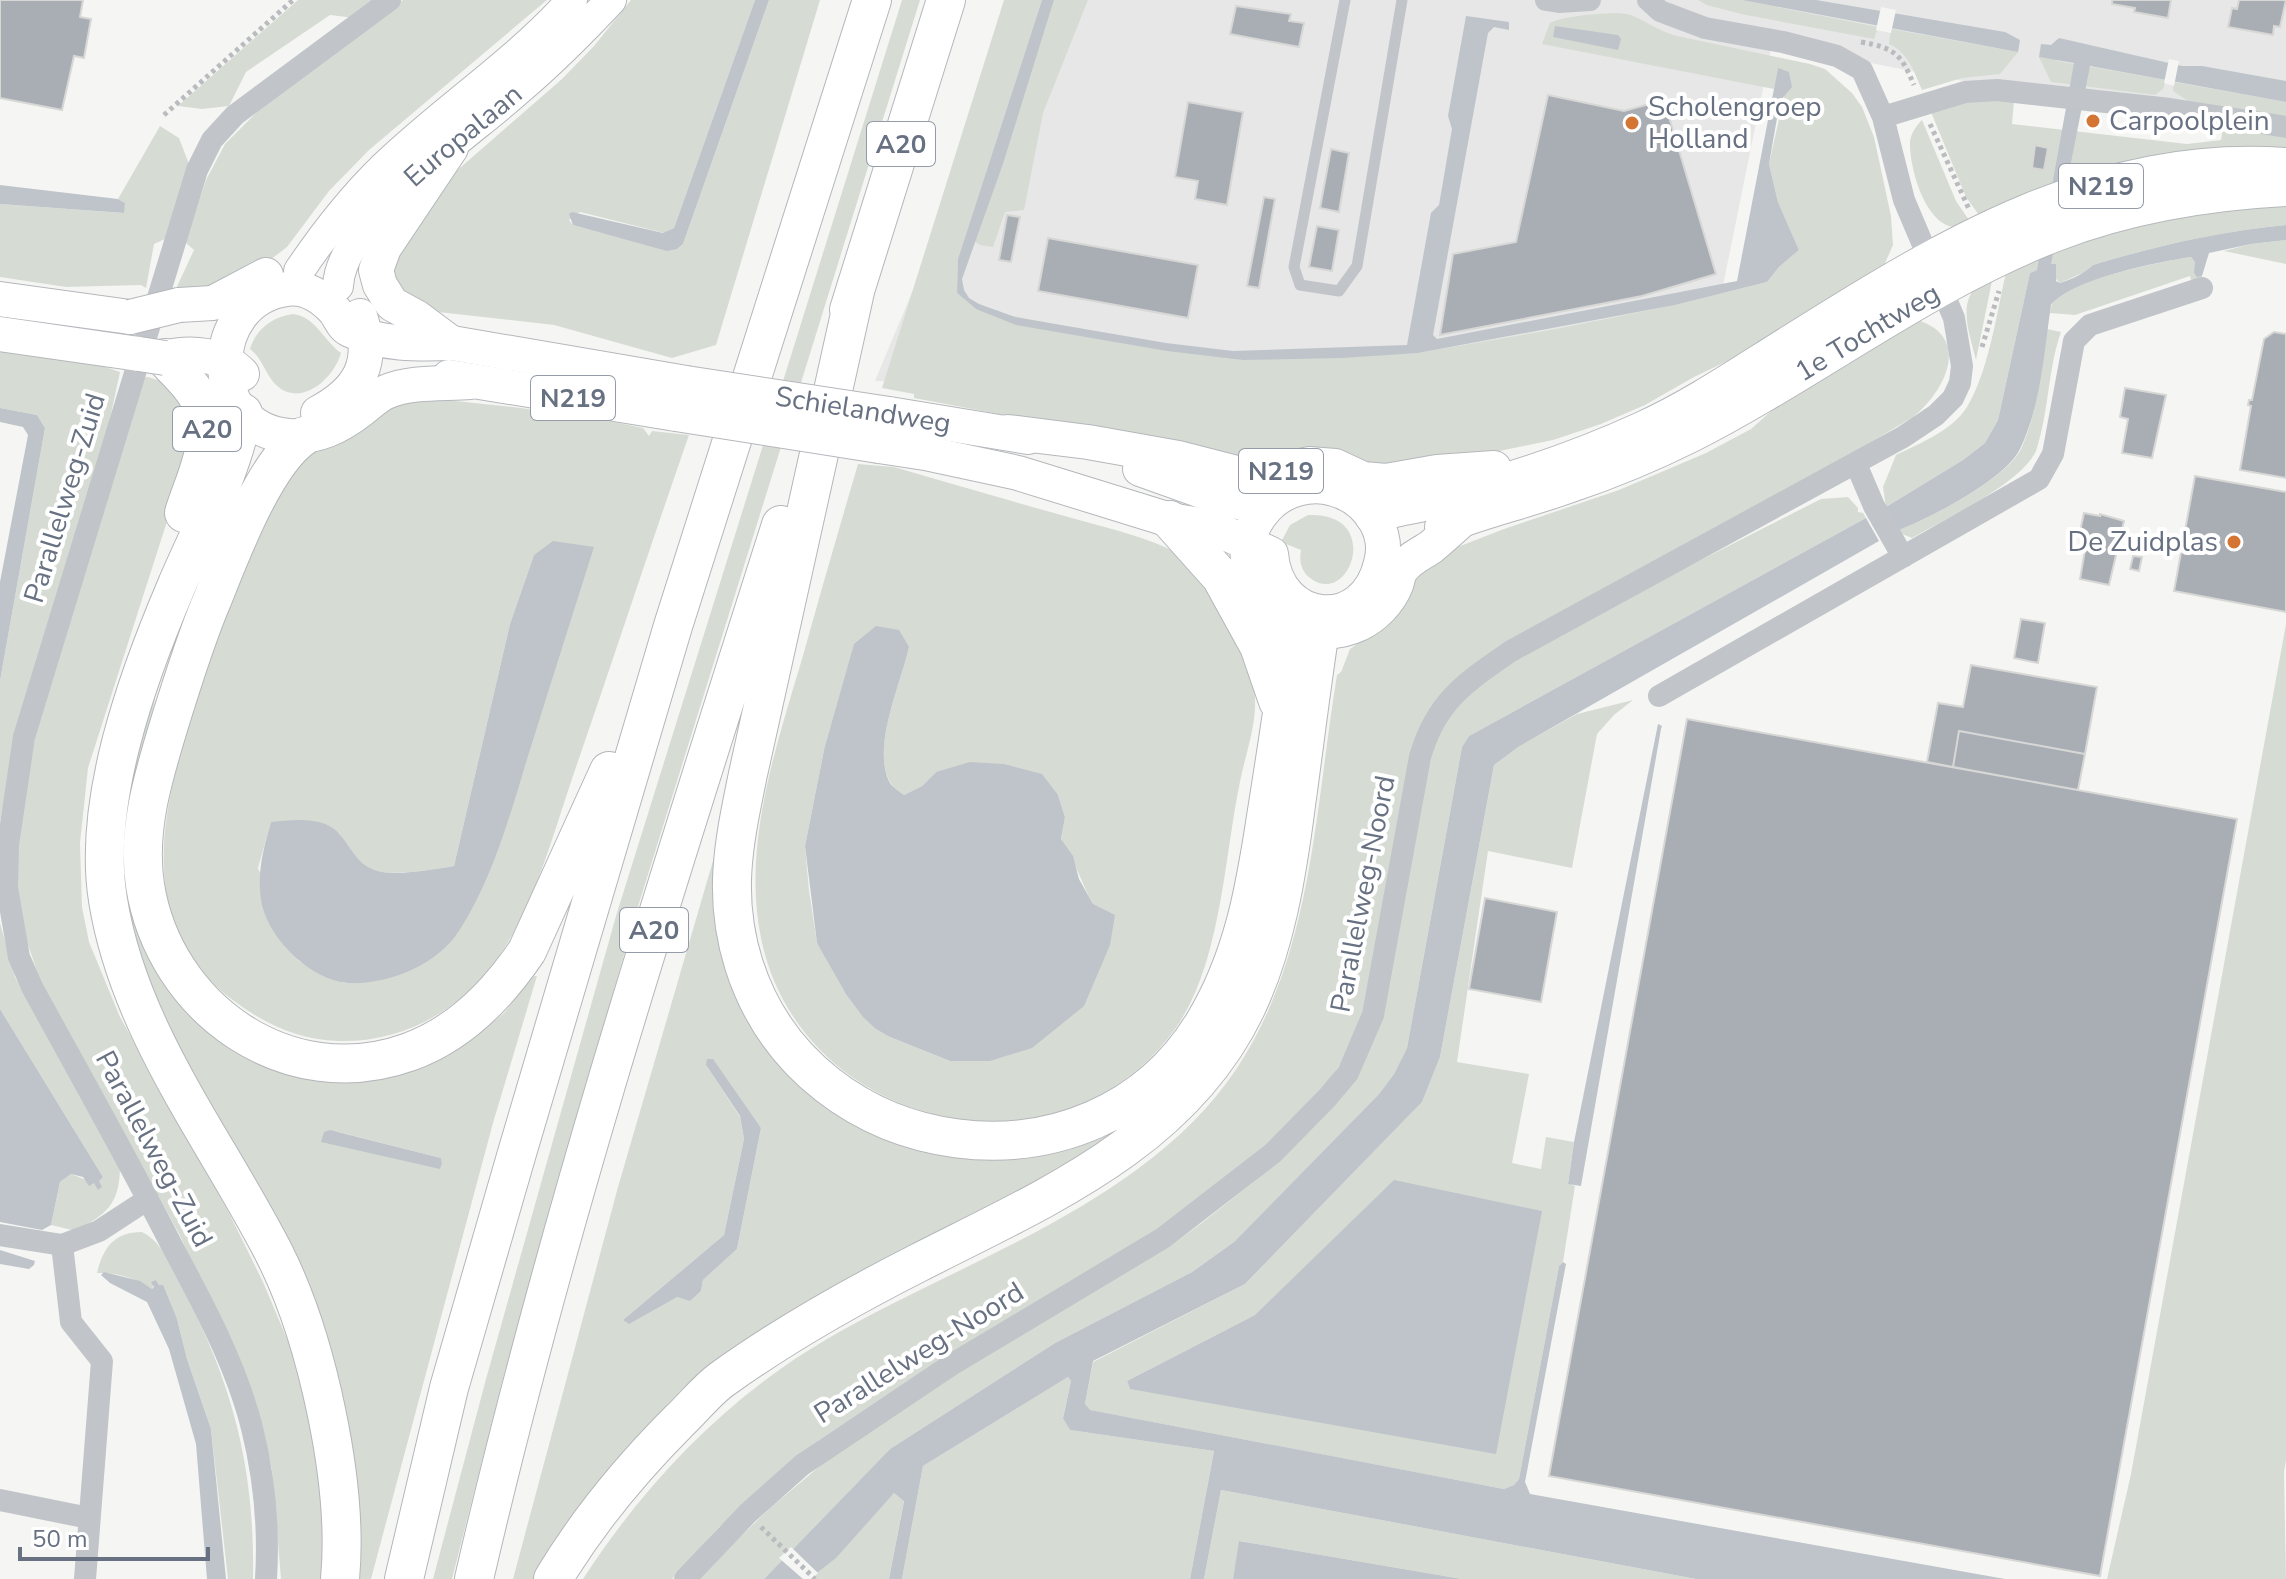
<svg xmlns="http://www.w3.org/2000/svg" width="2286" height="1579" viewBox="0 0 2286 1579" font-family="'Nunito Sans',sans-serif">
	<rect width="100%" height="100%" fill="#f5f6f3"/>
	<path fill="#e6e7e6" d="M1034,0H2286V143L1772,44L1716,320L1424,393L875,381Z"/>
	<path fill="#d6dcd4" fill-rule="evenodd" d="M298,0H376L355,18L330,15L246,72L229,106L202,109L178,106Z
		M403,0H547L369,150L329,191L287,247L274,257L221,288L174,293L194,250L185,242L206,180L225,144L257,112Z
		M631,0H755L674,228L664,233L580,212L569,220L573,225L667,250L677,249L683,244L769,0H820L716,345L672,358L554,325L429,311L406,299L394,279L395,255L438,187L562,79L594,46Z
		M902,0H920L636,913L502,1382L452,1579H433L486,1379L616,916Z
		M1004,0H1042L958,259L957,293L976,309L1243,360L1418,353L1556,329L1675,305L1767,282L1779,267L1799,250L1778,202L1769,164L1784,96L1778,69L1774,89L1542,44L1550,23C1561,16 1619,10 1631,15C1648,22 1658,31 1677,36L1810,64L1825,69L1852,93L1862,107L1874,137L1891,216L1893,245L1882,270L1796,328L1694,377L1645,405L1601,424L1553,440L1418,468L1265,465L914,398V394L882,388Z
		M1054,0H1088L1043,113L1024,210L1005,212L993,247L980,245L974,241L1004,161Z
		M1698,0H1742L1878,27L1874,39L1741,14L1707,5Z
		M1891,29L2018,52L2000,74L1962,78L1922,90C1914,72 1909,53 1889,44Z
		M2039,57L2057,59V61L2166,80L2163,89L2155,95L2051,82Z
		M2174,82L2286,102V116L2188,101L2173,91Z
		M1986,100L2014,101L2012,124L2187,144L2221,140L2223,128L2286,138V155L1981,218L1966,197L1931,112L1966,101Z
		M1922,120L1956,201L1971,223C1967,224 1963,227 1959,227C1926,230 1909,167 1910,142C1911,133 1916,126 1922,120Z
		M160,126L179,138L189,164L167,238L154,244L146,288L141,285L66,287L0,277V204L123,213L125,203L118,199Z
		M2286,196V225C2220,231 2156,246 2093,265L2087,271L2060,283L2044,267L2030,273L1998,420L1985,443L1963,460L1886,507L1883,487L1896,455C1920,443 1952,431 1967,407C1988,372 1996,317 2005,277L2004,269L2065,240Z
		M2286,240V264L2224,251L2251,244Z
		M2191,257L2195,262L2197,276H2202L2201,281L2192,284L2190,276L2075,315L2050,313C2051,307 2052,301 2058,297C2078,279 2163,261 2191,257Z
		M1993,276L1976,360C1968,327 1953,293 1993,276Z
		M293,314C316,317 323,340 341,353C334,379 300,409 275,384C265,373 262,358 250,349C256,329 272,317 293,314Z
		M1909,318C1973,331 1949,388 1913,417L1435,703L1364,1011L1339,1066L1321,1092L1268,1145L1158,1229L947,1355L818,1441L719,1527L672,1579H583C646,1482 726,1398 827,1339C962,1260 1147,1204 1237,1068C1313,953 1315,807 1337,675L1341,672L1350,649L1377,630L1420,572L1455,548L1504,529L1619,490L1706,453L1751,429L1778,405Z
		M2047,329L2061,332C2048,369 2049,410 2037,448C2027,481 1943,520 1912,538L1902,534L1899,530C1930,518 2006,479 2021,449C2038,412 2041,368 2047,329Z
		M0,348L94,363L120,372L109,423L18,724L0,823V681L45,428L37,415L0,408Z
		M148,377L170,384L192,414L188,456L88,768L80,843L82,907L89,942L120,1017L228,1211L263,1282L304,1379L322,1482L325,1579H281L272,1470L262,1424L203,1284L179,1234L41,983L19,918L16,849L36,730L141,378Z
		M446,400L521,408L619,423L643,428L649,436L652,431L689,435C650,547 613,660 574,773C554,831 536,902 501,953C464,1008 406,1043 338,1041C299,1040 265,1024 234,1001C111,910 179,758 216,642C230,598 248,557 266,514C272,501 277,481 286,470C291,462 378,411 390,407C408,401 426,400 446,400ZM534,555L458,933L344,983L299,961L258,868L271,822L339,833C348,846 357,863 373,870C390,877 435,869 454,866L510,624Z
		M858,464L894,467C956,485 1018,503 1079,520C1108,528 1159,540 1183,557C1209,574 1243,635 1251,664C1255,675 1255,690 1255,701C1256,727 1245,756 1240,782C1224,858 1221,965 1175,1029C1060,1189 800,1130 761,938C742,845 776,747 802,659C820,594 839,529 858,464ZM909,647C901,684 871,746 890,782C893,787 900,792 904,795L922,786L936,772L1058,795L1065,817L1061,839C1075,859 1081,883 1093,904L950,1061L890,1037L817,943L809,890L805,846L824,750Z
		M1848,497L1858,508V512L1863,513L1866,518L1469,736L1462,747L1407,1048L1394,1074L1379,1094L1234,1242L1192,1272L1055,1343L890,1449L764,1579H697L770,1508L832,1456L956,1371L1169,1247L1203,1222L1256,1180L1355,1077L1430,759L1436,741L1450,715L1481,682L1517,659L1683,569L1821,499Z
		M1308,515C1384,511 1350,609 1310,578C1301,571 1299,561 1301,550L1281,542L1290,525Z
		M2286,624V1460L2284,1472L2286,1579H2107L2131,1474Z
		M155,699L145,752L132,871L250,1051L452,1049L482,1031L504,1013L534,976H537L493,1123L371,1579H355L346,1449L142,983L118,863L139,720ZM331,1130L441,1158L442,1163Z
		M1633,700L1614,715L1597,734L1572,868L1488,851L1457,1062L1529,1074L1512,1163L1541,1169L1546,1137L1574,1142L1568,1183L1575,1186L1563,1262L1559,1266L1519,1479L1514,1485L1504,1489L1089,1410L1085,1404L1093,1362L1245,1284L1422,1102L1440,1057L1494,765L1517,747L1577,714ZM1255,1315L1130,1389L1127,1381Z
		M717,847L742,983L921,1144L1144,1104L1143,1120L761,1344L545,1579H513L618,1187ZM706,1065L761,1128L737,1249L703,1280L701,1291L690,1300L677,1297L623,1320L724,1235L744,1139L740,1117Z
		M0,923L15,977L120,1169C119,1205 106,1214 76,1231L51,1225L60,1182L71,1174L94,1183L103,1177L0,1009Z
		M142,1232C161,1241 168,1262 178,1280C232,1380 255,1465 253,1579H228L211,1429L187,1359L177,1319L156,1280L152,1289C136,1278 116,1272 97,1273C103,1248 114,1232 142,1232Z
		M1068,1377L1071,1381L1063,1417L1070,1430L1214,1451L1190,1579H902L923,1466Z
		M1221,1490L1696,1579H1462L1240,1541L1233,1579H1204Z
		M894,1493L904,1500L889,1579H809Z"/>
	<path fill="#bec4ca" d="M755,0H769L683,244L677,249L667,251L573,225L569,214L572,212L663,233L674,228Z
		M1042,0H1054L1004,161L962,279L964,290L969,298L979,304L1015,317L1166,343L1233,351L1407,345L1431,213L1439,205L1452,129L1448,116L1466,16L1509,22V30L1494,27L1488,33L1433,335L1437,339L1737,281L1778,68L1789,72L1792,87L1780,101L1769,164L1778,202L1799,250L1779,267L1767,282L1675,305L1418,353L1342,358L1243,360L1167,351L1016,325L976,309L957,293L958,259Z
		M1742,0H1816L2005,32L2020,40L2018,52Z
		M1555,26L1618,35L1621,39L1618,50L1553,37Z
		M2059,38L2182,66H2202L2286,81V102L2090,66L2051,264H2056V281L2060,283C2072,279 2084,274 2093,265C2156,246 2220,231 2286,225V240L2251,244L2209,253L2202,276L2197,277L2194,273L2195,262L2191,257C2158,262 2071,279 2051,305C2044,352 2041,406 2020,449C2006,479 1930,518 1899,530L1886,507L1963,460L1985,443L1998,420L2030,273L2037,270L2074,63L2039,57L2041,44L2051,45Z
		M0,185L118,199L125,203L124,213L0,204Z
		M0,408L37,415L45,428L0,681V582L28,435L23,427L0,422Z
		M1866,518L1879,541L1518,747L1494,765L1440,1057L1422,1102L1245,1284L1093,1361L1085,1404L1090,1410L1504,1489L1514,1485L1519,1479L1559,1266L1563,1262L1566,1264L1525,1482L1530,1494L2005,1579H1696L1221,1490L1204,1579H1190L1214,1451L1070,1430L1063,1418L1071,1381L1068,1377L923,1466L902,1579H889L904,1501L894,1493L836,1558L809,1579H764L890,1449L1055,1343L1192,1272L1234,1242L1379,1094L1394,1074L1407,1048L1462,747L1469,736Z
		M553,541L594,547C572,616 550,686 528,756C510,815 493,878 459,931C437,965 388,985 348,983C311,980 270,940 262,905C256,875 263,850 271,822C294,820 326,815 342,837C351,849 358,863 372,869C390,878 434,869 454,866L510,624L534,555Z
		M876,626L899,630L909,647C901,684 871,747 890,783C893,787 900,792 904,795L922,786L936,772L970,762L1004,764L1042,774L1058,795L1065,817L1061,839L1073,856L1079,879L1093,904L1115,915L1110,945L1084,1006L1032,1048L990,1061H950L890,1037L876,1029L863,1017L846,994L817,943L805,846L824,750L854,644Z
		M1658,724L1662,726L1661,729L1581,1186L1568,1184L1574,1142Z
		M0,1009L103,1177L99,1181L102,1187L98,1190L94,1183L89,1186L83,1177L71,1174L60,1182L51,1225L42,1230L0,1222Z
		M707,1059H713L761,1128L737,1249L703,1280L701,1291L690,1301L677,1297L629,1324L623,1320L724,1235L744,1139L740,1116L706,1065Z
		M330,1130L441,1158L442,1163L440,1169L321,1142L324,1132Z
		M1394,1180L1542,1211L1496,1454L1130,1389L1127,1381L1255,1315Z
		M0,1250L35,1261L34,1265L29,1269L0,1264Z
		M104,1272L140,1281L152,1289L154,1287L151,1282L156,1280L159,1285H163L177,1319L187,1359L211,1429L226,1579H207L196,1444L169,1349L147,1302L110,1283L101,1275Z
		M1239,1541L1462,1579H1233Z"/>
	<path fill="#f5f6f3" d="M1881,7L1896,10L1891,33L1876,30Z
		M2169,59L2179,61L2174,86L2164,83Z
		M791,1547L818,1573L812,1579H803L779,1558Z"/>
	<path fill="#a9aeb5" stroke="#d7d7d6" stroke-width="2" d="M0,0H83L80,17L91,19L84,58L74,56L62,110L0,98Z
		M2112,0H2171L2168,18L2134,12L2135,8L2112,4Z
		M2239,0H2286L2280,27L2274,26L2273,35L2228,27L2232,8L2237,9Z
		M1236,6L1291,14L1289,21L1304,23L1299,47L1230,34Z
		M1548,95L1624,111L1664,100L1716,274L1642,296L1440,335L1453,254L1516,242Z
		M1188,102L1243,112L1227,205L1195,199L1198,181L1175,177Z
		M2035,145L2048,148L2044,170L2032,168Z
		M1331,149L1349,153L1339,212L1320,208Z
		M1264,197L1275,199L1259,288L1247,286Z
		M1007,215L1020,217L1011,262L999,260Z
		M1317,226L1339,230L1332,271L1309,267Z
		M1048,238L1198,265L1188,318L1038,291Z
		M2274,332L2286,334V478L2240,470L2251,406L2248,405L2249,400H2252L2264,339Z
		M2125,388L2166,395L2152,458L2122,453L2128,419L2120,417Z
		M2195,476L2286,492V612L2174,591Z
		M2084,513L2100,516V514L2124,521L2109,585L2080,579L2087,538L2079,536Z
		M2133,556L2142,557L2139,571L2130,569Z
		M2021,619L2045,623L2038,663L2014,658Z
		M1971,665L2097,687L2085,754L1959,731L1953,767L1927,762L1938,703L1963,707Z
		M1687,719L2237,819L2100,1576L1549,1476Z
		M1959,731L2085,754L2078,790L1953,767Z
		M1485,898L1557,912L1541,1002L1469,989Z"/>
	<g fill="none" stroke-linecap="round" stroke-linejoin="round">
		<g stroke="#b4b7bc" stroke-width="32">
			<g id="secondary">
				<path d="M299,271C324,234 352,198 384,167C444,109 516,63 572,0"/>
				<path id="s1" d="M338,286C341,219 470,134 518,90C551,62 582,31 611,0"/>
			</g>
		</g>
		<g stroke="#b5b7bc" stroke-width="36">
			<g id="primary">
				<path d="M451,148L384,248L376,270L380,285L392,304L416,317L451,343"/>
				<path d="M0,299L130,317"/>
				<path d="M179,305L213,303L266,275"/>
				<path d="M0,334L139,354"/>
				<path d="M431,336L452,343L686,383"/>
				<path d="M452,343C418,344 381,345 350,330C342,326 340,318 335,311C323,298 306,286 287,289C205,300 203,429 289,436C317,438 339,427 361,410C369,404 377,396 386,392C411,381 443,384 470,382"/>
				<path d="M165,358C190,351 223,354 242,374"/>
				<path d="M449,377L676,414"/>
				<path d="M318,413C361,390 375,362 360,316"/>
				<path d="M889,414L1028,437"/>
				<path d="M1008,432L1088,442L1178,458L1252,477L1309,464L1335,466L1363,479L1386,481L1437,472L1494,468"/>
				<path d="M879,446L925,453L1018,473L1170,520L1212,527L1271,554C1277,626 1365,634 1381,563C1385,549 1383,535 1376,522C1367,506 1352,494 1334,489C1311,482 1284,489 1267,507C1211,565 1287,658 1359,624C1375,616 1389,602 1396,585C1398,580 1398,574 1402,569C1410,558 1421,554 1431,547C1442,538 1453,528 1463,519"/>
				<path d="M1140,469L1227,500L1266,507"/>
				<path d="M1372,516C1387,511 1403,508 1419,505C1494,486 1572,461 1642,429C1695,405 1744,371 1794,340C1947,244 2097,152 2286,165"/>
				<path id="s2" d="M1442,527C1483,511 1526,501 1568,486C1610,472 1651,455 1691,435C1813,373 1928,283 2056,234C2129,206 2208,193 2286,189"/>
			</g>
		</g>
		<g stroke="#b4b6ba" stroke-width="40">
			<path id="motorway" d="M856,287L748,774C734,842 722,896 744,965C809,1167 1093,1206 1204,1023C1243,959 1255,889 1266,817C1273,773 1280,729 1286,685L1288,662L1285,620
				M849,310L946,0
				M165,358C174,369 186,379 194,391C222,430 196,474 184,513
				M243,413C232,474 200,530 176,587C138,676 92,802 108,900C129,1031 215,1138 274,1253C317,1338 349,1484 340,1579
				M304,436C265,462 231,553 213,598C197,635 185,674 173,712C156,768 136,826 145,885C164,1008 287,1096 409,1052C459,1034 498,994 527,951L609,771
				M1170,520L1221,577L1259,646L1278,701
				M404,1579L449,1388L517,1153L673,626L872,0
				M474,1579C556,1223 670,873 781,525
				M553,1579C588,1521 631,1469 679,1421C693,1408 706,1391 721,1380C782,1336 851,1297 918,1263C1043,1199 1182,1142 1246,1008C1276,945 1287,874 1296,805C1304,747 1311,689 1320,630"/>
		</g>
		<path stroke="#b9bbbe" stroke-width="5" stroke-dasharray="4 4" stroke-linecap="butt" d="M1861,42C1895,48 1901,54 1914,85
			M164,115L293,0
			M1930,124L1969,209
			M1982,347L1999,291
			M761,1527L815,1579"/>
		<path stroke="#c1c4c8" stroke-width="11" d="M1345,0L1294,267L1300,285L1339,291L1357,266L1402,0"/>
		<path stroke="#c1c4c8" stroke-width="22" d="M1546,0L1559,2L1590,0
			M1883,117L1965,92L1997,90L2170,109L2286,127
			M1856,464L1874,506L1903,557
			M1659,696L2039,479L2053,454L2074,341L2090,325L2202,288
			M0,1235L62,1245L99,1231L148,1199
			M62,1245L71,1322L102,1361L85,1579
			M0,1500L89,1518
			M266,1579C269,1530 264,1476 252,1428C236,1364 202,1302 171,1244C127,1158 79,1073 32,987L19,957L7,888L8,845L24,737L197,170L212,140L235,115L390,0
			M685,1579L748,1513L802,1465L951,1365L1163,1238L1273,1153L1327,1098L1348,1073L1373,1015L1420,757C1436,701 1466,682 1511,651L1903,437L1936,415L1953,398L1960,383L1962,366L1954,318L1904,200L1883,117L1862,70L1837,56L1783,42L1705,28L1660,11L1648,0"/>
		<use href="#secondary" stroke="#fff" stroke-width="30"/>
		<use href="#primary" stroke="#fff" stroke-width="34"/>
		<use href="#motorway" stroke="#fff" stroke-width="38"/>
		<g stroke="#b5b7bc" stroke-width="36" stroke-linecap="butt">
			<path id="primary-bridge" d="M130,317L179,305
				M139,354L165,358
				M686,383L889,414
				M676,414L879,446"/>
		</g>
		<use href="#primary-bridge" stroke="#fff" stroke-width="34"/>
	</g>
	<g fill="#d57534" stroke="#fff" stroke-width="3">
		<circle cx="2093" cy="121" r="8"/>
		<circle cx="1632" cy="123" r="8"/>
		<circle cx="2234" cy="542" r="8"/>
	</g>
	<g text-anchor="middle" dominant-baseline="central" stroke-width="8" stroke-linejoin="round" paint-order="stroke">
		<g fill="#fff" stroke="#959ca8" stroke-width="2">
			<rect x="867" y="122" width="68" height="44" rx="6"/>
			<rect x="2059" y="164" width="84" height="44" rx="6"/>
			<rect x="531" y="376" width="84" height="44" rx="6"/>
			<rect x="173" y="407" width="68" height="44" rx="6"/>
			<rect x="1239" y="449" width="84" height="44" rx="6"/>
			<rect x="620" y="908" width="68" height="44" rx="6"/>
		</g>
		<g font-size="26" font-weight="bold" fill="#677182">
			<text x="901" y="144">A20</text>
			<text x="2101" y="186">N219</text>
			<text x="573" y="398">N219</text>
			<text x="207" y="429">A20</text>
			<text x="1281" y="471">N219</text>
			<text x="654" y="930">A20</text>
		</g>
		<g font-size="28" fill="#677182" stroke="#fff" text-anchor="start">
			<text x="1648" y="107">Scholengroep<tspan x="1648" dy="32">Holland</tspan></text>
			<text x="2109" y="121">Carpoolplein</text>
			<text x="2218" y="542" text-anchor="end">De Zuidplas</text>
		</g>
		<g font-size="28" fill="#677182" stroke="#fff">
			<text stroke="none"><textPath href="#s1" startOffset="200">Europalaan</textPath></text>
			<text stroke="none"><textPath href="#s2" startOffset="470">1e Tochtweg</textPath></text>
			<text transform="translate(863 410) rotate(9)">Schielandweg</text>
			<text transform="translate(65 498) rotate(-73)">Parallelweg-Zuid</text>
			<text transform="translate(1363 894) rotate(-79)">Parallelweg-Noord</text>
			<text transform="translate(154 1149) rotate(62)">Parallelweg-Zuid</text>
			<text transform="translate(919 1353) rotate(-32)">Parallelweg-Noord</text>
		</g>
	</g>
	<path d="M20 1547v12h188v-12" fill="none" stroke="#677182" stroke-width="4"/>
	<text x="32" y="1547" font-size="24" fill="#677182" stroke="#ffffff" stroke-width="6" paint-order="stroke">50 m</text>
</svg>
